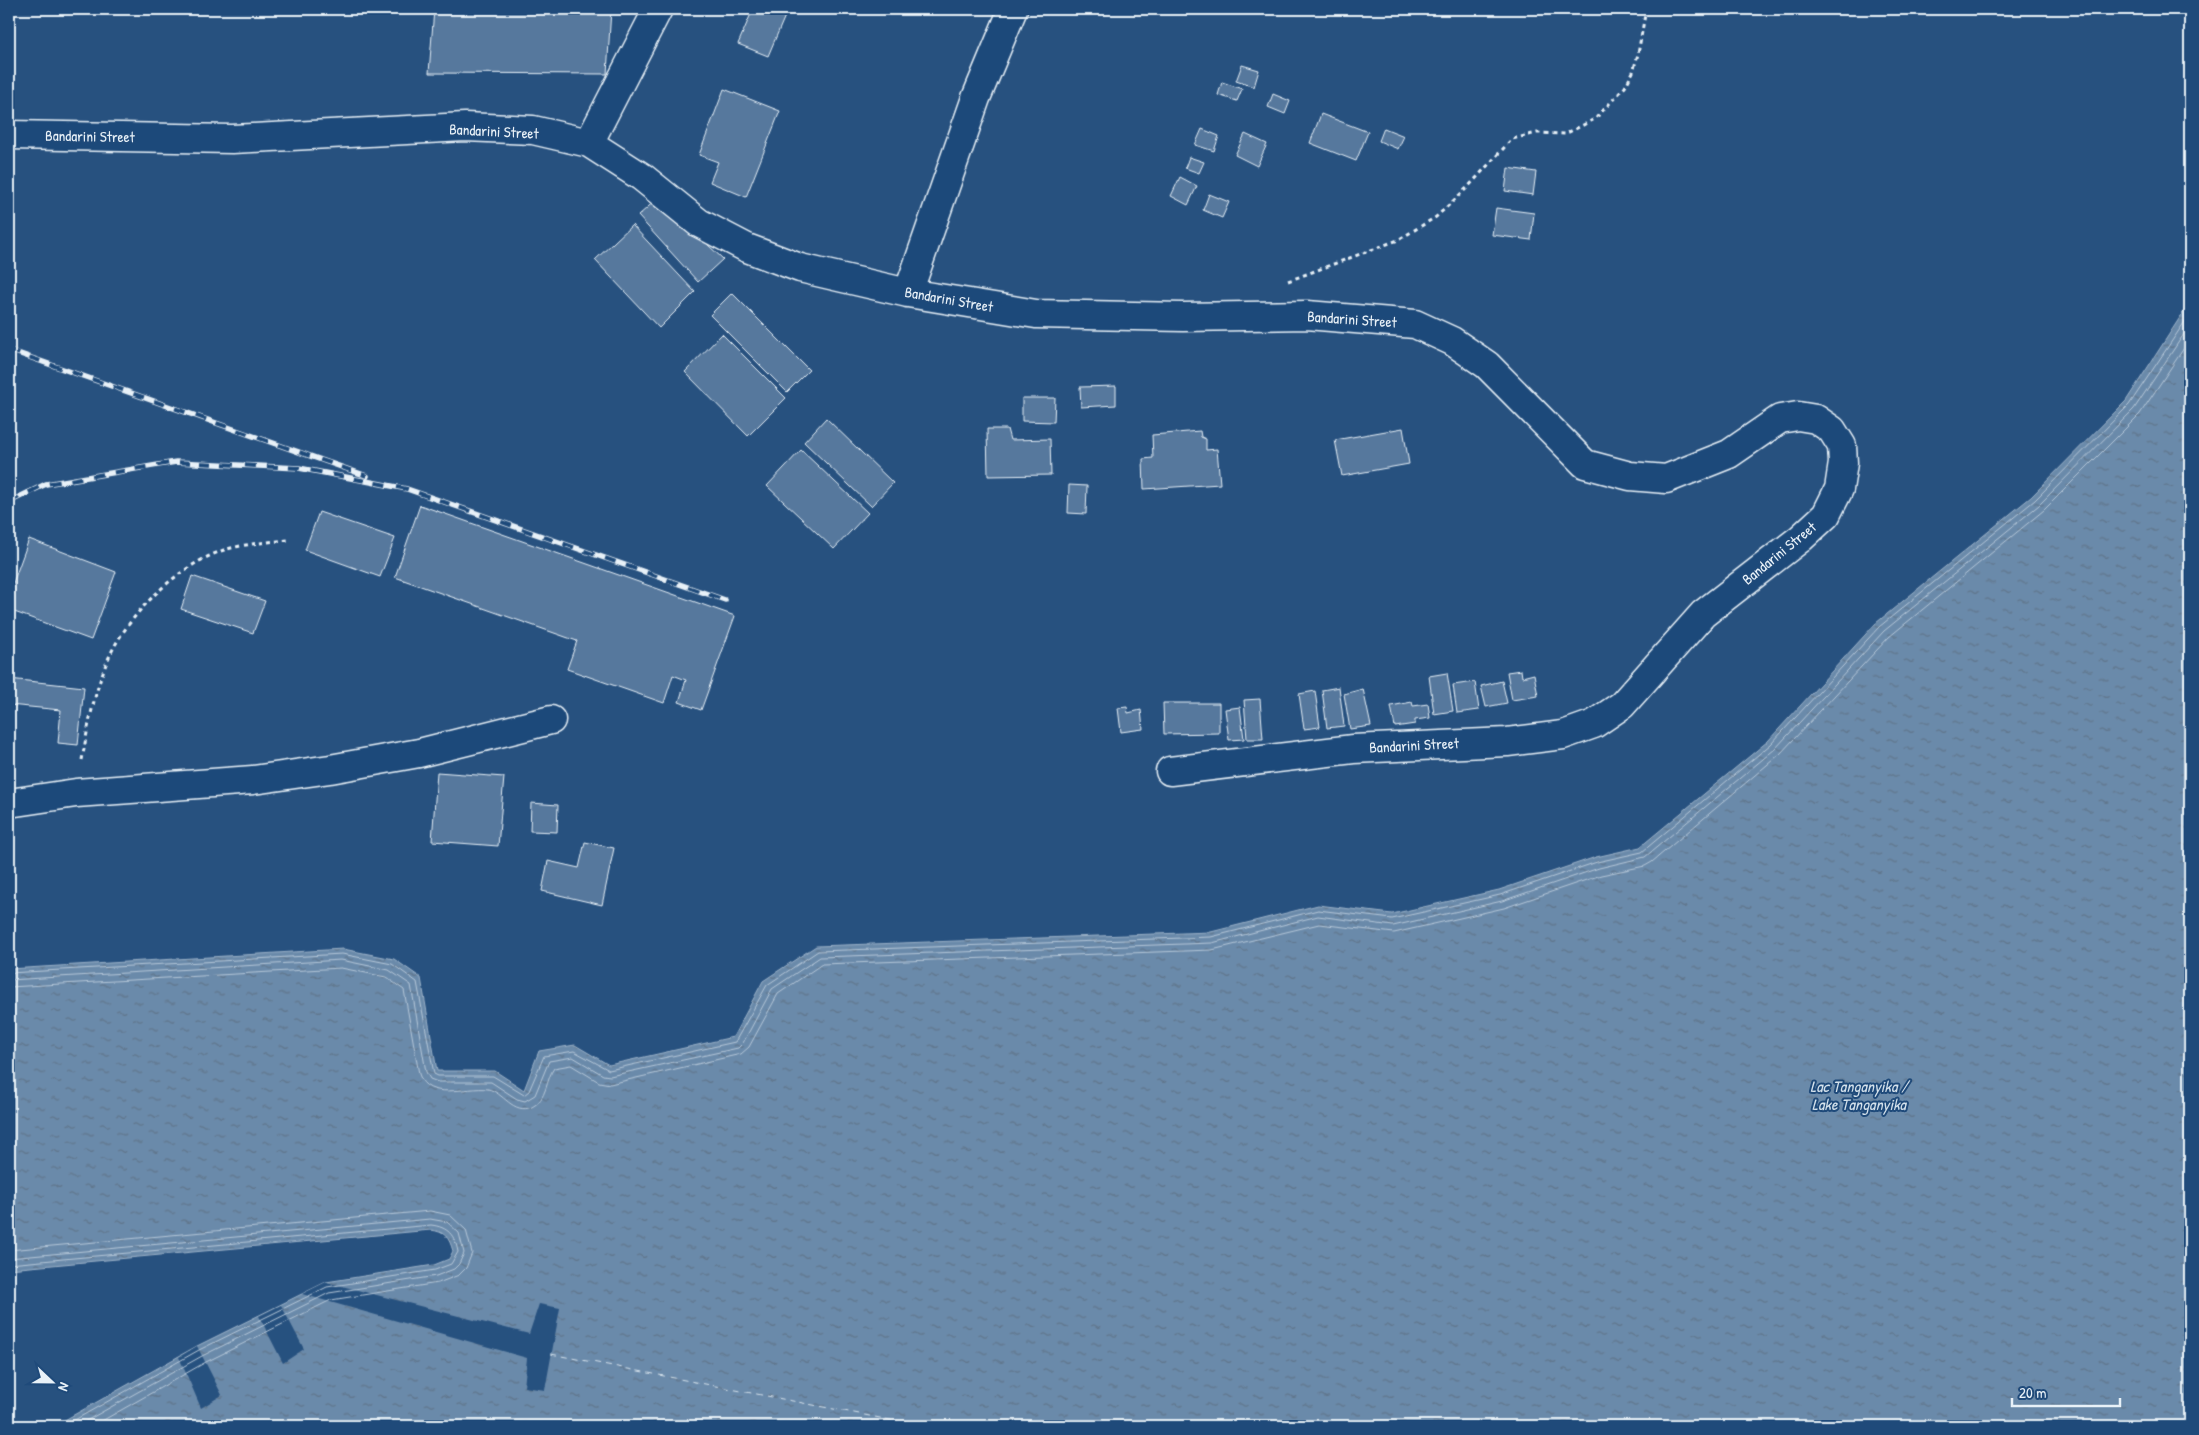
<svg xmlns="http://www.w3.org/2000/svg" width="2199" height="1435" viewBox="0 0 2199 1435" font-family="'Patrick Hand',sans-serif">
	<defs>
		<pattern id="water-ripples" width="26" height="14" patternUnits="userSpaceOnUse" patternTransform="scale(1.25)"><rect width="26" height="14" fill="#6b8aaa"/><path d="M2 4q2-2 4 0t4 0M15 11q2-2 4 0t4 0" fill="none" stroke="#5e7388"/></pattern>
	</defs>
	<rect width="100%" height="100%" fill="#27517f"/>
	<filter id="ink" filterUnits="userSpaceOnUse"><feTurbulence type="fractalNoise" baseFrequency=".02" numOctaves="2"/><feDisplacementMap in="SourceGraphic" scale="10" xChannelSelector="R" yChannelSelector="G"/><feConvolveMatrix kernelMatrix="1 2 1 2 8 2 1 2 1" color-interpolation-filters="sRGB"/></filter>
	<g filter="url(#ink)">
		<path fill="url(#water-ripples)" stroke="#9db3c9" d="M2190,302V1426H54L197,1346L326,1282L434,1265L449,1259L453,1251C449,1237 445,1232 431,1230L9,1269V969L343,949L394,959L421,978L437,1071H495L524,1090L539,1051L575,1045L609,1065L733,1037L763,981L816,946L1211,932L1318,905L1392,914L1499,890L1596,857L1640,847L1768,741L1876,623L2031,497L2126,401Z"/>
		<path fill="#27517f" d="M326,1282L529,1334L539,1304L560,1308L545,1390L524,1387L527,1358L302,1294Z
			M281,1305L304,1349L283,1363L259,1316Z
			M197,1346L222,1395L201,1408L179,1357Z"/>
		<g fill="none" stroke-linecap="round" stroke-linejoin="round">
			<path stroke="#b6c8d9" stroke-width="1" d="M9,973L342,954L392,964L417,982L434,1074L438,1076H493L524,1095L529,1091L544,1056L574,1051L609,1070L735,1042L767,985L818,951L1211,937L1318,910L1392,919L1500,895L1597,862L1642,852L1771,744L1879,627L2035,500L2129,405L2190,314
				M9,980L341,960L389,970L411,985L426,1072L430,1079L438,1082H491L517,1099L525,1101L535,1095L549,1061L573,1057L603,1075L610,1076L738,1048L743,1043L772,989L820,957L1212,943L1318,916L1393,926L1502,901L1599,868L1645,857L1775,749L1884,631L2039,505L2134,409L2190,325
				M9,987L341,968L386,977L404,990L419,1074C427,1102 467,1086 488,1089C503,1092 513,1115 532,1107C547,1100 546,1079 554,1068L571,1065L599,1082L610,1084L741,1054L749,1047L778,994L822,964L1212,950L1319,924L1394,933L1504,908L1601,875L1645,866L1652,862L1780,754L1889,637L2044,510L2140,414L2190,339
				M9,1250L430,1211L450,1215L466,1230L472,1253L466,1268L459,1275L438,1283L331,1300L206,1362L93,1426
				M9,1258L430,1219L447,1222L459,1233L464,1253L459,1264L454,1269L436,1276L329,1293L202,1356L77,1426
				M9,1264L431,1225C448,1227 455,1235 458,1252L451,1264L435,1270L327,1287L199,1350L64,1426"/>
			<path stroke="#d5e2ec" stroke-width="1" stroke-dasharray="6 5" stroke-linecap="butt" d="M551,1354L921,1426"/>
		</g>
		<path fill="#57789d" stroke="#e8f1f8" d="M434,9H611L607,74L429,73Z
			M753,9H788L768,56L738,44Z
			M1242,65L1259,70L1254,87L1236,81Z
			M1222,82L1242,89L1237,101L1218,95Z
			M724,89L780,111L746,197L710,182L718,162L699,155Z
			M1273,94L1290,101L1285,114L1268,107Z
			M1321,114L1368,132L1356,161L1310,143Z
			M1384,128L1404,136L1398,149L1379,141Z
			M1202,129L1219,136L1214,151L1195,145Z
			M1245,134L1267,144L1257,166L1235,155Z
			M1189,157L1204,162L1199,173L1185,168Z
			M1508,168L1536,172L1533,195L1505,191Z
			M1180,177L1197,186L1188,205L1171,196Z
			M1209,194L1229,202L1222,218L1203,210Z
			M658,198L723,259L698,282L638,216Z
			M1496,208L1534,213L1531,240L1492,235Z
			M632,225L695,292L659,328L595,260Z
			M732,293L809,370L787,392L710,315Z
			M722,334L786,398L748,436L685,372Z
			M1116,386V405L1081,407L1080,387Z
			M1022,398H1055L1054,422L1022,421Z
			M826,418L893,483L871,506L804,442Z
			M1403,428L1409,464L1342,476L1335,440Z
			M987,429H1007L1010,440L1050,439L1051,475L988,476Z
			M1200,431L1201,437L1206,439V450L1217,449L1220,484L1144,489L1143,459L1153,458L1152,435Z
			M801,450L868,513L834,549L767,486Z
			M1069,485L1087,486L1086,514L1068,513Z
			M420,505L735,616L701,710L679,702L686,680L673,675L664,703L567,669L577,641L395,577Z
			M319,512L395,538L380,577L305,550Z
			M29,539L116,572L91,640L9,610V594Z
			M192,576L265,601L253,633L181,609Z
			M1521,670L1522,677L1534,674L1538,696L1512,700L1507,672Z
			M1447,673L1453,711L1434,714L1429,676Z
			M9,679L84,687L78,745L58,743L61,710L9,705Z
			M1502,681L1507,703L1486,707L1481,686Z
			M1475,682L1479,710L1457,713L1453,685Z
			M1339,687L1344,726L1327,728L1322,690Z
			M1363,689L1371,726L1350,729L1344,694Z
			M1315,691L1320,727L1304,729L1299,694Z
			M1260,699L1263,739H1247L1244,700Z
			M1412,702L1413,706L1428,704L1430,718L1415,720V724L1395,727L1391,706Z
			M1163,703H1219V733L1164,734Z
			M1127,707L1128,713L1141,710L1143,729L1121,732L1118,708Z
			M1240,707L1244,739L1229,740L1225,709Z
			M437,772L504,777L498,846L432,841Z
			M531,803L558,805L557,832L530,831Z
			M585,842L614,848L602,905L542,891L548,861L579,868Z"/>
		<g fill="none" stroke-linecap="round" stroke-linejoin="round">
			<g stroke="#e8f1f8" stroke-width="31">
				<path id="minor" d="M9,135L232,139L465,127L533,130L589,143L642,177L699,223L747,248L800,268L908,293L1036,314L1183,317L1307,315L1415,324L1452,341L1487,365L1585,464L1630,476L1666,479L1729,454L1780,419L1798,416L1816,419L1832,430L1842,446L1843,463L1839,489L1826,515L1801,538L1703,614L1622,705L1594,724L1563,735L1507,742L1353,749L1170,771
					M589,143L658,9
					M908,293L976,98L1013,9
					M9,803L76,793L253,780L330,769L419,753L551,720"/>
			</g>
			<path stroke="#e8f1f8" stroke-width="3" stroke-dasharray="4 4" stroke-linecap="butt" d="M1288,281L1398,240L1436,217L1468,187L1512,139L1537,133L1565,134L1595,119L1625,87L1633,72L1638,54L1646,9
				M82,760C89,721 97,675 118,640C142,602 181,565 224,550C244,544 267,542 288,540"/>
			<use href="#minor" stroke="#1f4a7a" stroke-width="28"/>
			<g stroke="#e8f1f8" stroke-width="5.5">
				<path id="rail" d="M9,350L367,476
					M9,502L46,484L176,462L299,468L407,489L725,600"/>
			</g>
			<use href="#rail" stroke="#1f4a7a" stroke-width="4" stroke-dasharray="11" stroke-linecap="butt"/>
		</g>
	</g>
	<g text-anchor="middle" dominant-baseline="central" stroke-width="4" stroke-linejoin="round" paint-order="stroke">
		<g font-size="15" fill="#e8f1f8" stroke="#1f4a7a">
			<text transform="translate(494 131) rotate(3)">Bandarini Street</text>
			<text transform="translate(90 136) rotate(1)">Bandarini Street</text>
			<text transform="translate(949 299) rotate(10)">Bandarini Street</text>
			<text transform="translate(1352 319) rotate(4)">Bandarini Street</text>
			<text transform="translate(1779 553) rotate(-39)">Bandarini Street</text>
			<text transform="translate(1414 745) rotate(-3)">Bandarini Street</text>
		</g>
		<g font-size="16" font-style="italic" fill="#d5e2ec" stroke="#1f4a7a">
			<text x="1859" y="1086">Lac Tanganyika /<tspan x="1859" dy="18">Lake Tanganyika</tspan></text>
		</g>
	</g>
	<rect width="2199" height="1435" fill="none" stroke="#1f4a7a" stroke-width="30"/>
	<rect x="15" y="15" width="2169" height="1405" fill="none" stroke="#e8f1f8" stroke-width="2" filter="url(#ink)"/>
	<g transform="translate(52 1382) rotate(112)" stroke="#1f4a7a" stroke-width="4" paint-order="stroke">
	<path d="M0-4L9 19L0 12L-9 19Z" fill="#e8f1f8"/>
	<text y="-8" font-size="14" font-weight="bold" text-anchor="middle" fill="#e8f1f8">N</text>
	</g>
	<path d="M2012 1398v8h108v-8" fill="none" stroke="#e8f1f8" stroke-width="2.5"/>
	<text x="2019" y="1398" font-size="15" fill="#e8f1f8" stroke="#1f4a7a" stroke-width="4" paint-order="stroke">20 m</text>
</svg>
